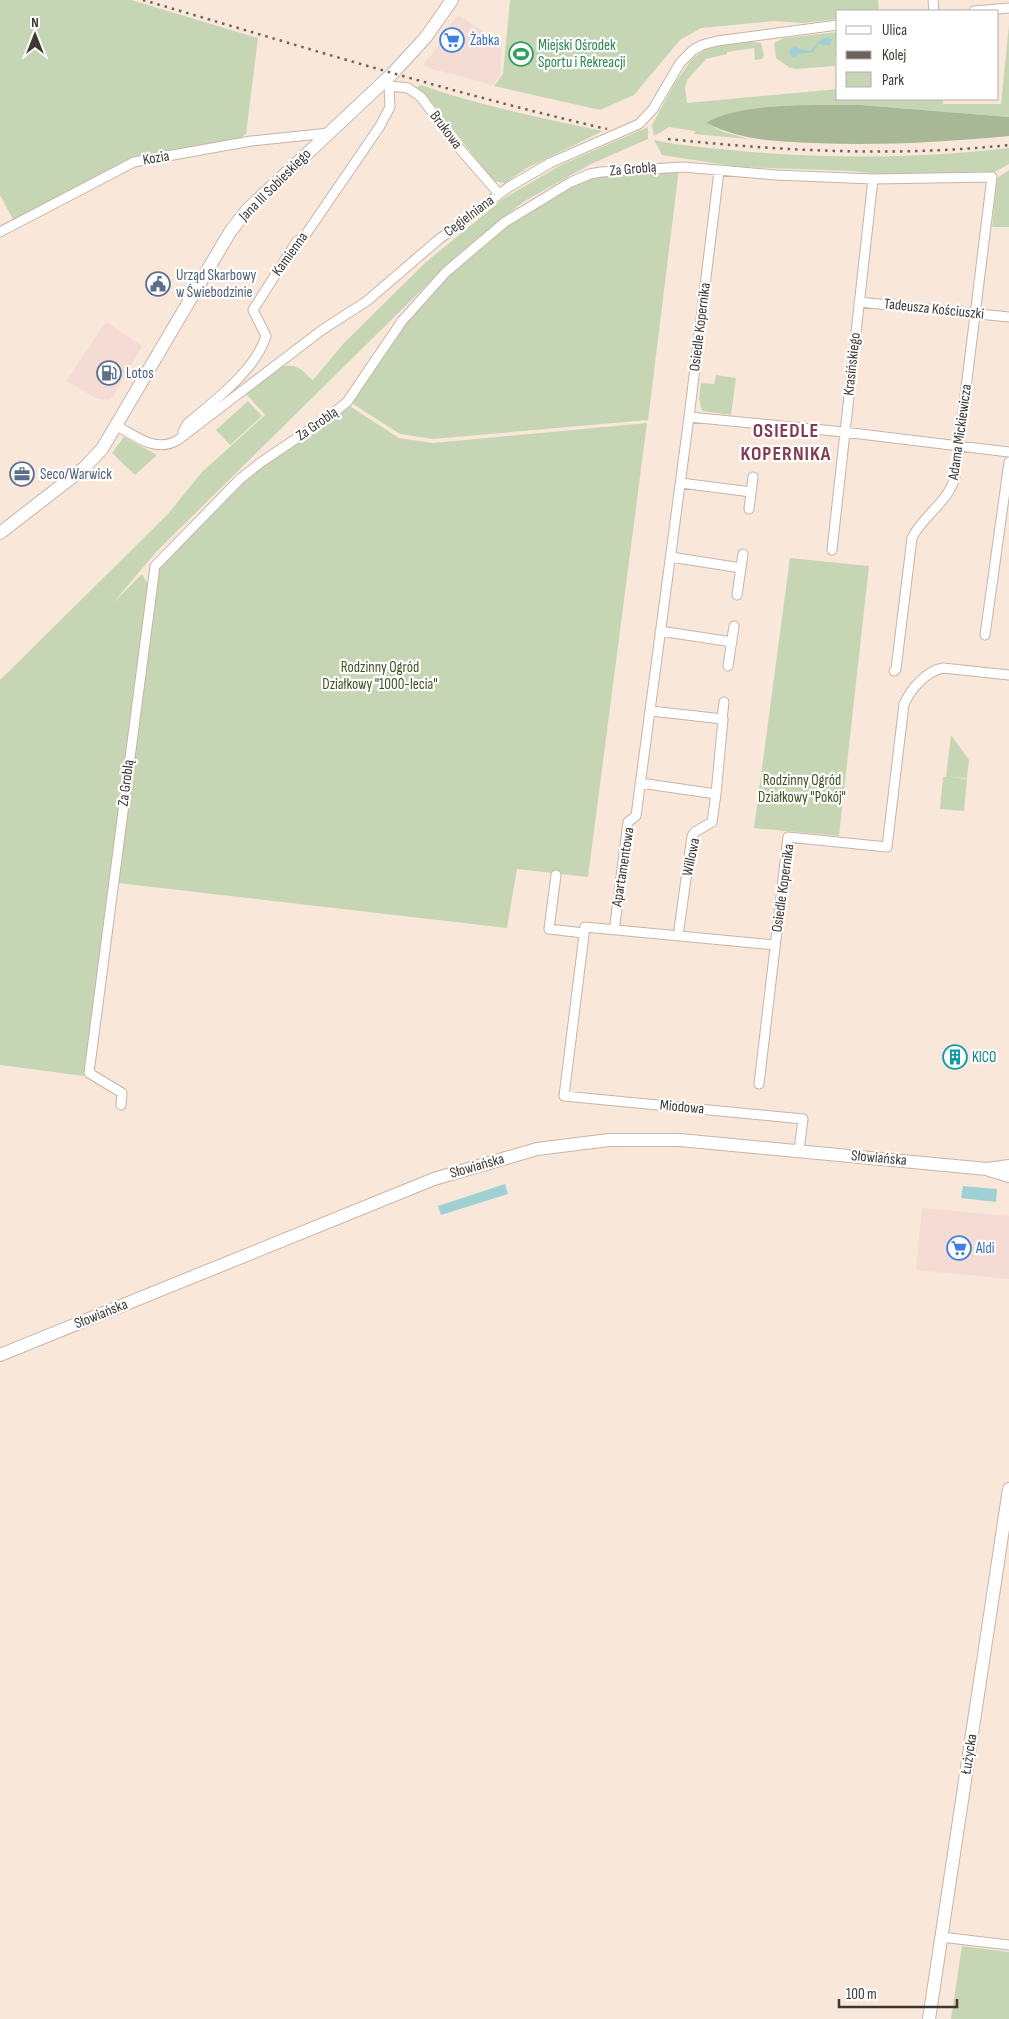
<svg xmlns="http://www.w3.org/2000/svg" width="1009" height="2019" viewBox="0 0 1009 2019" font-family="'Sofia Sans Condensed',sans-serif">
	<rect width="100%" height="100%" fill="#f9e7da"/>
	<path fill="#f4dbd4" d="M458,15L502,43L500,76L493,85L429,68L423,64L450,32L447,29Z
		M106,322L142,346L113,397L108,400L98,399L66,381Z
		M922,1208L1009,1216V1279L916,1270Z"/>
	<path fill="#c6d6b5" d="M0,0H131L258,38L246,134L237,140L131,161L14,221L0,195Z
		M510,0H878L879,11H838V19L804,23L774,21L701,28L680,40L634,95L600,110L494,86L503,74Z
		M1009,25V117L861,105H815L706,123L724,132L749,139L694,134L695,131L669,127L654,136L652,125L675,83L692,59L700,53L708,48L745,41L761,43L764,55L762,59L755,60L754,48L727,52V54L706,59L687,80L685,88L687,103L838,89V99H943V104H1001Z
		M838,32L835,51L838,53V55L835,56V66L797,69L790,68L776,58L774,43L784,38Z
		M421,85C480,106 542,118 603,131L527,168L505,183L493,181L433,104L416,88Z
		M648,127V139L591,164L523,202L454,258L156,552L113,603L142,574L148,584L84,1076L0,1065V680L168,514L202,472L265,415L246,394C261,382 278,358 298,368C304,370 308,377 313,380L344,343L425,263L503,199L561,165Z
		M654,140C687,147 720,149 753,152C838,159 924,158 1009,148V164L993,173L881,174L850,171L739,167L668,156L662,155Z
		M679,169L648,420L433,439L400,434L350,402L403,322L448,273L507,224L558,193L591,177Z
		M1009,170V227H992L997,178Z
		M716,375L736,378L731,415L702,411L699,398L701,383L714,384Z
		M248,401L262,416L230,445L216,430Z
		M348,405L399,438L433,443L647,423L588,877L517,869L507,928L118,883L159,568C191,531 226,496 263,466C290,444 320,425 348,405Z
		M124,437L157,455L135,475L112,453Z
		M790,558L869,566L839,836L754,828Z
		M951,735L969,760L967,778L952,777L967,779L964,811L940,809L943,777H946Z
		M962,1946L1009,1952V2019H951Z"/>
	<path fill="#a8b896" d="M815,105H861L1009,117V136C944,142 879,146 814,143C773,141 744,141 706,123C734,106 782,106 815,105Z"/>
	<path fill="#9fd1d4" d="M826,37L832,39L830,46L819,44L813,52L799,54L794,58L789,53L790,49L795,46L799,49L811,51L816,44Z
		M505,1184L508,1194L441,1215L438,1206Z
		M963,1186L997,1189L996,1202L961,1198Z"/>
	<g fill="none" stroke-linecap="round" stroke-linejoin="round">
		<g stroke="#c6b5a8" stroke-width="11">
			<path id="street" d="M933,0L934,11
				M974,11L1009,8
				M385,83L389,86L408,88L421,97L454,142L499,194
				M0,232L134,162L251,141L329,133
				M859,302L1009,317
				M689,417L844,432L1009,452
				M117,426C137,437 156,453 178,440L322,330L367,301L438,240L509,187L550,163L639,124L653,109L680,63L693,50L702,45L717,41L838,25
				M185,435L183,432L187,424C213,402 256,370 266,336L253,310L297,241L304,237L380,126L390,107L389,86
				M681,483L751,492
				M749,509L753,477
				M832,550L873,179
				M671,557L741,568
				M737,595L743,554
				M660,631L732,642
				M985,635L1009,462
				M728,666L734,626
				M722,719L724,702
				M640,783L716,794L723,719L651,711
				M556,875L549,929L584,933
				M615,924L628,822L636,816L689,417L719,171
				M679,929L692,836L695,832L712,822L716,794
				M775,945L585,927L564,1096L803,1119L799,1150
				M759,1084L788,837L887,847L904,704C911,689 926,671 943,668L1009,675
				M121,1105L122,1093L89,1073L155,566L240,479L260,463L331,415L347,402L402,321L446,272L505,222L571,182L590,174L601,172L683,167L776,175L873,179L992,177L955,477C948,503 923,515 912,538L896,669L894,671
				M941,1937L1009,1945"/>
		</g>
		<g stroke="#c6b5a8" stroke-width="14">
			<path id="secondary" d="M0,533L84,468L102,449L230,232L247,210L393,73L426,37L452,0
				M989,1170L1009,1176
				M0,1355L434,1179L537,1149L609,1140H680L987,1169L1009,1166
				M929,2019L1009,1489"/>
		</g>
		<use href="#street" stroke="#fff" stroke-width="9"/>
		<use href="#secondary" stroke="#fff" stroke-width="12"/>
		<path stroke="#6c625b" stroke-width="2.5" stroke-dasharray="2.5 5" stroke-linecap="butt" d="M143,0C297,45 451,93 607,129
			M668,139C782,151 895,157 1009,145"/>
	</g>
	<defs>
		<g id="supermarket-ring" transform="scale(1.25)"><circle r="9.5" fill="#fff" stroke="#3f7fe0" stroke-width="1.5"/><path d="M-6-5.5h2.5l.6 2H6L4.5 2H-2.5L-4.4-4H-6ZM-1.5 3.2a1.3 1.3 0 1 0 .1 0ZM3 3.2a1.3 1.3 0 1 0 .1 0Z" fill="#3f7fe0"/></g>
		<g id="stadium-ring" transform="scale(1.25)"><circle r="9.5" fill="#fff" stroke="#2e9e5b" stroke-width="1.5"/><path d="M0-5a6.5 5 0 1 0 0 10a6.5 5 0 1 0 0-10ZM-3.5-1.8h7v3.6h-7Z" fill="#2e9e5b"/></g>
		<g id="civic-ring" transform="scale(1.25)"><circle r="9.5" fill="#fff" stroke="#5c6f8a" stroke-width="1.5"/><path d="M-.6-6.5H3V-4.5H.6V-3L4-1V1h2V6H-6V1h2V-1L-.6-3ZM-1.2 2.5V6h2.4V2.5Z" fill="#5c6f8a"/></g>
		<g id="fuel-ring" transform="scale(1.25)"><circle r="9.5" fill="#fff" stroke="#5c6f8a" stroke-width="1.5"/><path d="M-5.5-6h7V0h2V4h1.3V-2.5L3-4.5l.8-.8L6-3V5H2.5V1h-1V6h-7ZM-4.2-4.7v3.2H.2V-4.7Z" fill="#5c6f8a"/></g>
		<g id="office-ring" transform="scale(1.25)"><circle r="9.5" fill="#fff" stroke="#5c6f8a" stroke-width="1.5"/><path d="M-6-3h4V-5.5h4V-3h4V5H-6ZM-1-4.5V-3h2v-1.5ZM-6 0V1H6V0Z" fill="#5c6f8a"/></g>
		<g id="building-ring" transform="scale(1.25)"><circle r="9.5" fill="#fff" stroke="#0f9aa8" stroke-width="1.5"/><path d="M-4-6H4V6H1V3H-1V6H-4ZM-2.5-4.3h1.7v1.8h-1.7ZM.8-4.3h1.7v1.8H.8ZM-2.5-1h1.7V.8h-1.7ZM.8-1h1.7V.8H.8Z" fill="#0f9aa8"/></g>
	</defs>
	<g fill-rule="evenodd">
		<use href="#supermarket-ring" x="452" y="40"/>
		<use href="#stadium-ring" x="521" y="54"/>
		<use href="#civic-ring" x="158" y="284"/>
		<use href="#fuel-ring" x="109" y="373"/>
		<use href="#office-ring" x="22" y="474"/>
		<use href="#building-ring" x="955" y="1057"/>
		<use href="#supermarket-ring" x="959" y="1248"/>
	</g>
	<g text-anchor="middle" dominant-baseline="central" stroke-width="4.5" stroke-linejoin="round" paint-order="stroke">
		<g font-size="15" fill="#366cbe" stroke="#fff" text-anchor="start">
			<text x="470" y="40">Żabka</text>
			<text x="976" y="1248">Aldi</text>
		</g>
		<g font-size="15" fill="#27864d" stroke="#fff" text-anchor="start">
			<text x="538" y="45">Miejski Ośrodek<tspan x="538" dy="17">Sportu i Rekreacji</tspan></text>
		</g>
		<g font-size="15" fill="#3f3832" stroke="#fff">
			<text transform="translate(446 130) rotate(53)">Brukowa</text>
			<text transform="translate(156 158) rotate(-10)">Kozia</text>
			<text transform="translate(633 169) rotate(-5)">Za Groblą</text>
			<text transform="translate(275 185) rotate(-45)">Jana III Sobieskiego</text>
			<text transform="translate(469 216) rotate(-37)">Cegielniana</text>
			<text transform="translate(290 254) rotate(-54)">Kamienna</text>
			<text transform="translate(934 309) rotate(6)">Tadeusza Kościuszki</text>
			<text transform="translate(700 327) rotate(-83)">Osiedle Kopernika</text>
			<text transform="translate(852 364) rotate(-84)">Krasińskiego</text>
			<text transform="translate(317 424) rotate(-35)">Za Groblą</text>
			<text transform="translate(960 432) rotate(-82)">Adama Mickiewicza</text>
			<text transform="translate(126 783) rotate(-83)">Za Groblą</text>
			<text transform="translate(691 857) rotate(-78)">Willowa</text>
			<text transform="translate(623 867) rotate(-81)">Apartamentowa</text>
			<text transform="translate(783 888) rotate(-82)">Osiedle Kopernika</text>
			<text transform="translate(682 1107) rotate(5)">Miodowa</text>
			<text transform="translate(879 1158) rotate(5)">Słowiańska</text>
			<text transform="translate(477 1166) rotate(-16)">Słowiańska</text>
			<text transform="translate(101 1314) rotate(-22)">Słowiańska</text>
			<text transform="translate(969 1754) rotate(-81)">Łużycka</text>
		</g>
		<g font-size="15" fill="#4e5e75" stroke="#fff" text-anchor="start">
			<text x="176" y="275">Urząd Skarbowy<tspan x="176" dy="17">w Świebodzinie</tspan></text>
			<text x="126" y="373">Lotos</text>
			<text x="40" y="474">Seco/Warwick</text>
		</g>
		<g font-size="15" fill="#3c521f" stroke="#fff">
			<text x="380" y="667">Rodzinny Ogród<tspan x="380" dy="17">Działkowy "1000-lecia"</tspan></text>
			<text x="802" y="780">Rodzinny Ogród<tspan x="802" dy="17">Działkowy "Pokój"</tspan></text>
		</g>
		<g font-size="15" fill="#0d838f" stroke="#fff" text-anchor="start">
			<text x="972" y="1057">KICO</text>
		</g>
		<g font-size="20" font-weight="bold" letter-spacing="1" fill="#823b51" stroke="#fff">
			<text x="786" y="431">OSIEDLE<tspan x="786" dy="23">KOPERNIKA</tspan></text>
		</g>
	</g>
	<rect x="836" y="10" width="162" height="90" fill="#ffffff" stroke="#b2afad"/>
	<rect x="846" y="26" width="25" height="8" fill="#ffffff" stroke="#b2afad"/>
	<text x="882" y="35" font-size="15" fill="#3f3832">Ulica</text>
	<rect x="846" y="51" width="25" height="8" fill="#6c625b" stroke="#b2afad"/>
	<text x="882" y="60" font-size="15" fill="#3f3832">Kolej</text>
	<rect x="846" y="72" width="25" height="15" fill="#c6d6b5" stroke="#b2afad"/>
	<text x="882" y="85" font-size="15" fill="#3f3832">Park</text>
	<g transform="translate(35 35)" stroke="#ffffff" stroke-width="4" paint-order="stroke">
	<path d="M0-4L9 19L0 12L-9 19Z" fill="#3f3832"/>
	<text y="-8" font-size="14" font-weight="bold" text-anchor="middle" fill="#3f3832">N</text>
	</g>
	<path d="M839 1999v8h118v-8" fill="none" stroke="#3f3832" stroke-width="2.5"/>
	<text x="846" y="1999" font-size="15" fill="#3f3832" stroke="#ffffff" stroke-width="4" paint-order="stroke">100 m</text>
</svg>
